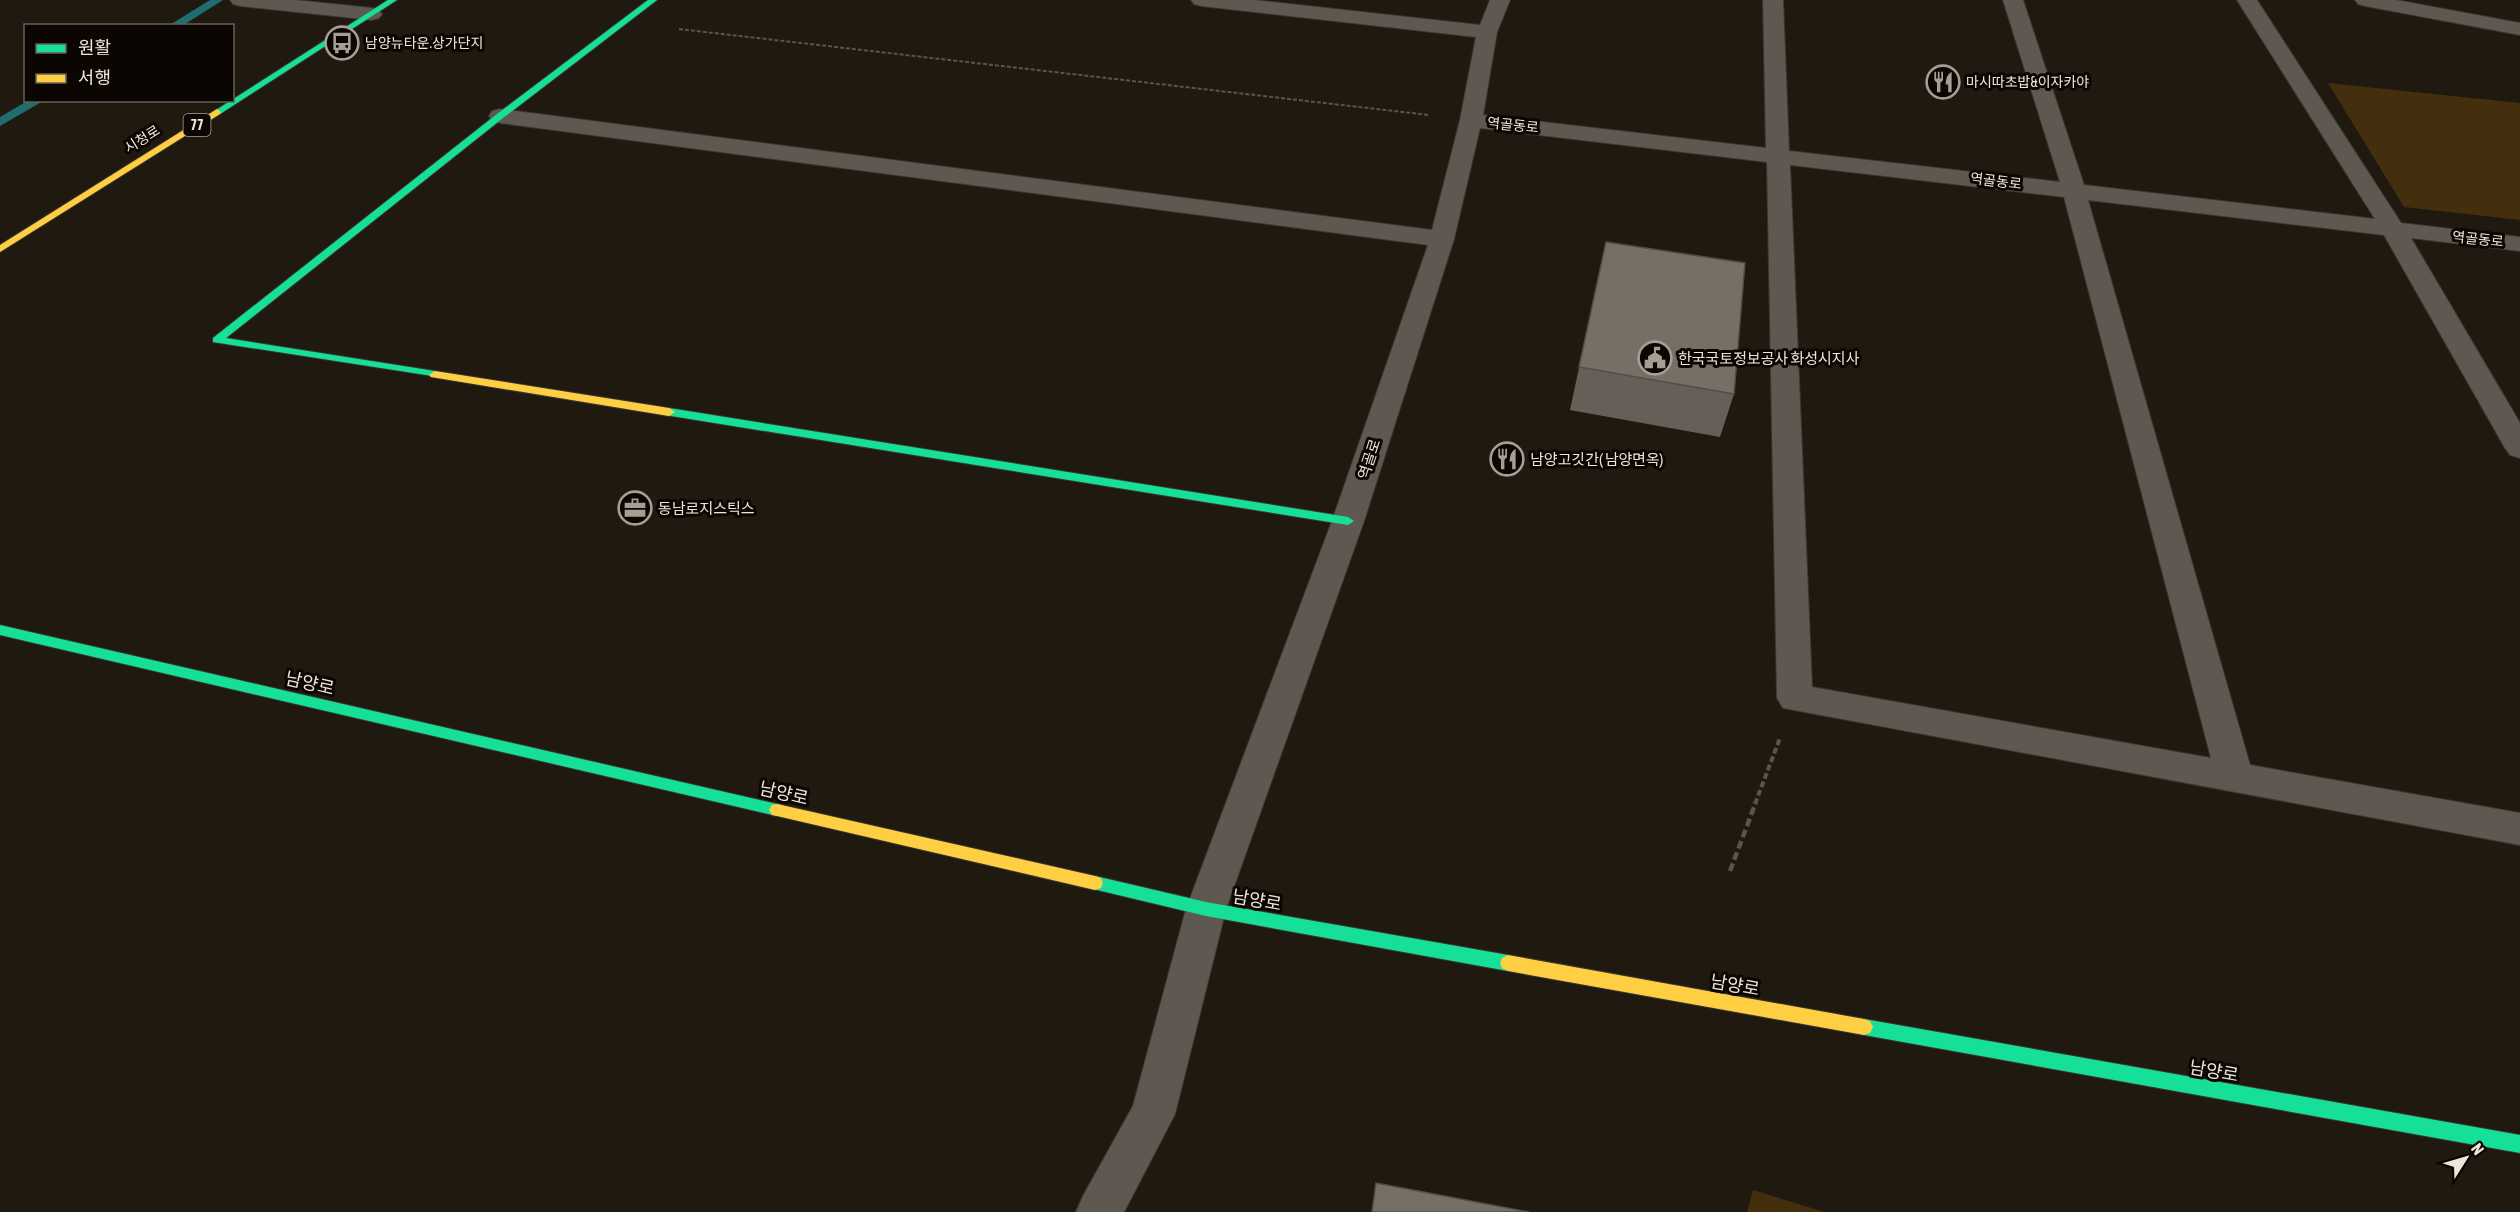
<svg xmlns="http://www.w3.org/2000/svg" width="2520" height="1212" viewBox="0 0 2520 1212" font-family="'Asap Condensed','Noto Sans KR',sans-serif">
	<rect width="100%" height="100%" fill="#201910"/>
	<path fill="#432e0e" d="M2328,83L2520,103V220L2404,207Z
		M1753,1190L1825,1212H1747Z"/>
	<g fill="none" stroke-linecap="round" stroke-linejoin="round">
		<path fill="#216c6f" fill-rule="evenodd" d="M210,0H223L182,26H168Z
			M29,100H45L0,126V117Z"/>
		<g stroke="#3b362f" stroke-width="2">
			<path id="street" d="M230,0H295L372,8L379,10L382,14L379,18L372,20L240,6L233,4Z
				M1191,0H1253L1480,25L1490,0H1510L1497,32L1483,115L1766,148L1763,0H1783L1789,151L2060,182L2003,0H2023L2084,185L2375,219L2237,0H2257L2401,223L2520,237V251L2411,238L2520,423V458L2510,455L2505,448L2384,235L2088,200L2250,765L2520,813V845L1783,708L1777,698L1767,162L1480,128L1454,239L1364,521L1226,909L1175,1114L1124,1212H1076L1083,1196L1133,1106L1186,909L1332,521L1428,245L500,123L492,121L489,116L492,111L500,109L1432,230L1460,120L1476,37L1201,6L1194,4ZM1790,165L2064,197L2211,758L1812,687Z
				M2355,0H2396L2520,23V35L2365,6L2358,4Z"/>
		</g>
		<g stroke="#3b362f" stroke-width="2">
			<path id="fast" d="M388,0H397L220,114L213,112Z
				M648,0H657L503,118L226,338L435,371L441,375L439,377L213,342V338L497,114Z
				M669,408L1348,517L1354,521L1348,525L665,415L663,412Z
				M0,625L777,804L782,805L785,810L782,815L777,816L0,635Z
				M1095,876L1206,902L1508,955L1514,958L1516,963L1514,968L1508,971L1206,916L1089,888L1087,883L1089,878Z
				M1864,1019L2520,1135V1153L1864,1035L1858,1033L1855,1027L1858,1021Z"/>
		</g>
		<g stroke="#3b362f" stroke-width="2">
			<path id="slow" d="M217,109L221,112L220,114L0,252V245Z
				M435,371L669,408L675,412L669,416L431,377L429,375Z
				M777,804L1095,876L1101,878L1103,883L1101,888L1095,890L777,816L772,815L769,810L772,805Z
				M1508,955L1864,1019L1870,1021L1873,1027L1870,1033L1864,1035L1508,971L1502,968L1500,963L1502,958Z"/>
		</g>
		<path stroke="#59544c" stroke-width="2" stroke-dasharray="4 2" stroke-linecap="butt" d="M679,29L1429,115"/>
		<path stroke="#59544c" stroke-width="4" stroke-dasharray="6 3" stroke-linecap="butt" d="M1755,804L1780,738"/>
		<path stroke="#59544c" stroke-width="4.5" stroke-dasharray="8 4" stroke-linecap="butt" d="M1730,871L1756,802"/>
		<use href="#street" fill="#5e5851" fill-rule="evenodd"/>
		<use href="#fast" fill="#16e098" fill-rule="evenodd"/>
		<use href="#slow" fill="#ffcf43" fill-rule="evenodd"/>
	</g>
	<path fill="#655f58" d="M1606,242L1734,394L1720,437L1570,410Z"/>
	<path fill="#756f66" stroke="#524e47" stroke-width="1.5" d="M1606,242L1745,263L1734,394L1579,367Z
		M1376,1183L1529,1212H1372Z"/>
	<defs>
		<g id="bus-ring" transform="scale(1.725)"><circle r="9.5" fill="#0c0602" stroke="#a69e93" stroke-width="1.5"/><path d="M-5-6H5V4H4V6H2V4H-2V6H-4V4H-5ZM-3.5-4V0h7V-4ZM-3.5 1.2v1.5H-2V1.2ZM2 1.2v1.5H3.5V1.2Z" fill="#a69e93"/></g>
		<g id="restaurant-ring" transform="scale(1.725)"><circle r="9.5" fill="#0c0602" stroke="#a69e93" stroke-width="1.5"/><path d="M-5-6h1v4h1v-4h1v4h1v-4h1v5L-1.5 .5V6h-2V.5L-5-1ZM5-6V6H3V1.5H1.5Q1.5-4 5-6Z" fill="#a69e93"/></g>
		<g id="civic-ring" transform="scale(1.725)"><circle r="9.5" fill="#0c0602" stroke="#a69e93" stroke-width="1.5"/><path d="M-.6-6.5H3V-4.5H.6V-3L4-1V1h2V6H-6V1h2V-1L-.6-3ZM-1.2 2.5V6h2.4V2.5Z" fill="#a69e93"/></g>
		<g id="office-ring" transform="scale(1.725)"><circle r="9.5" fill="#0c0602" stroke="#a69e93" stroke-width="1.5"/><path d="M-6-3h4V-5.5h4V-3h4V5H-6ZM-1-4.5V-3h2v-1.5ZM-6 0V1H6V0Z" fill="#a69e93"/></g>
	</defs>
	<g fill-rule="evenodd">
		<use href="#bus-ring" x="342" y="43"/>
		<use href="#restaurant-ring" x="1943" y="82"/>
		<use href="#civic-ring" x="1655" y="358"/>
		<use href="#restaurant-ring" x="1507" y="459"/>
		<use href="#office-ring" x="635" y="508"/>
	</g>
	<g text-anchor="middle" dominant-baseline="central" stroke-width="6" stroke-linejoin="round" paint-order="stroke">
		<g font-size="14" fill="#eee5da" stroke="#0c0602" text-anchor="start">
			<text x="365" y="43">남양뉴타운.상가단지</text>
			<text x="1966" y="82">마시따초밥&amp;이자카야</text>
		</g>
		<rect fill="#0c0602" stroke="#aaa299" stroke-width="1.5" x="183.5" y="114" width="27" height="22" rx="4.5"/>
		<g font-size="14" font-weight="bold" fill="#eee5da">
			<text x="197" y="125">77</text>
		</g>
		<g font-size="14" fill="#eee5da" stroke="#0c0602">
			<text transform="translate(1513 125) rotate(6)">역골동로</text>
			<text transform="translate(142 139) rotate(-32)">시청로</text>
			<text transform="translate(1996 181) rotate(7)">역골동로</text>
			<text transform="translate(2478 239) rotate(6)">역골동로</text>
		</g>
		<g font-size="15" fill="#eee5da" stroke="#0c0602" text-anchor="start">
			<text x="1678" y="358">한국국토정보공사 화성시지사</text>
			<text x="1530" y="459">남양고깃간( 남양면옥)</text>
			<text x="658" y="508">동남로지스틱스</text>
		</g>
		<g font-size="15" fill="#eee5da" stroke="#0c0602">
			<text transform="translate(1369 459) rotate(-72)">역골로</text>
		</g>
		<g font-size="18" fill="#eee5da" stroke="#0c0602">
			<text transform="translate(310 683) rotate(13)">남양로</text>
			<text transform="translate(784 793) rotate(13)">남양로</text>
			<text transform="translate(1257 900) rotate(10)">남양로</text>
			<text transform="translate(1735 985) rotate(10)">남양로</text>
			<text transform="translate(2214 1071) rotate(10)">남양로</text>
		</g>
	</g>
	<rect x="24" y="24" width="210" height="78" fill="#0c0602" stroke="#665f58" stroke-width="1.5"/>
	<rect x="36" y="44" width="30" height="9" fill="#16e098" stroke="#665f58" stroke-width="1.5"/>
	<text x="78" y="54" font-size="18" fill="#eee5da">원활</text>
	<rect x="36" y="74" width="30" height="9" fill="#ffcf43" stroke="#665f58" stroke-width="1.5"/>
	<text x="78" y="84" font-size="18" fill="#eee5da">서행</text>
	<g transform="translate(2466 1158) rotate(53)" stroke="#0c0602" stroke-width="4.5" paint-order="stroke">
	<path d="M0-4.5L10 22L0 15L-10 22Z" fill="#eee5da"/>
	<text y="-9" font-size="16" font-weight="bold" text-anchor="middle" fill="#eee5da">N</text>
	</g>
</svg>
